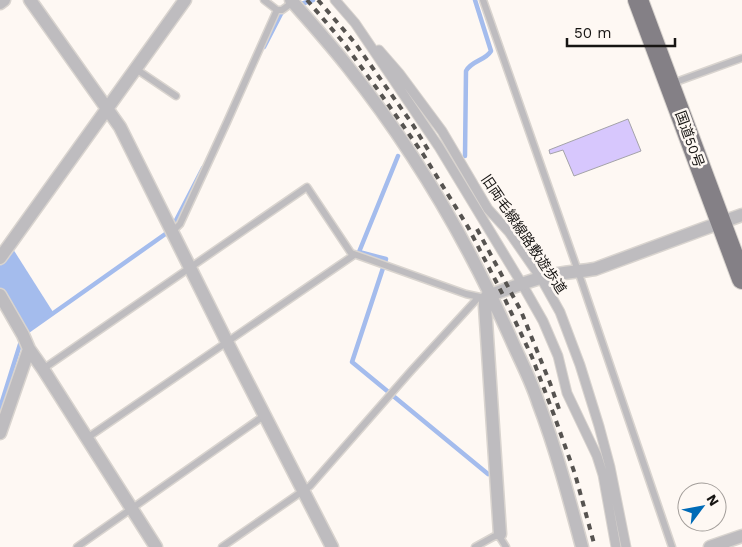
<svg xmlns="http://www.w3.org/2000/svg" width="742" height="547" viewBox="0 0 742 547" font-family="'Work Sans','Noto Sans JP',sans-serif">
	<rect width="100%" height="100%" fill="#fef8f3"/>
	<path fill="#a4bced" d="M13,249L53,312L23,335L0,295V263Z"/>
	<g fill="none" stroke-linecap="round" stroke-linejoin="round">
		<path stroke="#a4bced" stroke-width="4.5" d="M298,5L313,0
			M264,47L283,10
			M398,156L359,252L386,259L352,362L488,474
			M465,156L466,71C472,60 485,61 491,51L475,0
			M28,331L171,230L203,168
			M0,408L22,338"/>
	</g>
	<path fill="#d7c7fd" stroke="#a4a3a9" d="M628,119L641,151L574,176L563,150L550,154L549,150Z"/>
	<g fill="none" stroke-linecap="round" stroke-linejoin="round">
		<g stroke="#d9d4cf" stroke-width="9">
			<path id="service" d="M264,0L277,10H282L293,2
				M483,0L578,271L672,547
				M136,69L176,96
				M673,83L742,58
				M171,230L176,228L180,224L227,122L277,10
				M43,369L307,187L351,253L466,294L480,297
				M87,438L354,255
				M77,547L265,415
				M222,547L310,486L411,371L477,299L483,297
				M475,547L493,537L500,534L501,539L506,547"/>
		</g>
		<g stroke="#d9d4cf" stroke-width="11">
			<path id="pedestrian" d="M335,0L355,23L439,147L522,284L543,321L558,356L567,393L597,456L603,475L616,547
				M379,50L399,73L442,131L488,209L509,232L541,278L560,312L580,365L599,426L610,467L626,547"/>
		</g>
		<g stroke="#d9d4cf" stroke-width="15">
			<path id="minor" d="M30,0L120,127L227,342L332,547
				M291,0C310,22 330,44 348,67C414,150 468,242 511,339C520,360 531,380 538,402C556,449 569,498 582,547
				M0,3L4,0
				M0,258L185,0
				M0,295L23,335L29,349L43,369L156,547
				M0,433L29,349
				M500,534L485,306V300L487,296C506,290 525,282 544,277C561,272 578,272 595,269L703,229L742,215
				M710,547L742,536"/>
		</g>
		<g stroke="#d9d4cf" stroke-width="22">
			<path id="trunk" d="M638,0L742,279"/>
		</g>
		<use href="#service" stroke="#bebcbf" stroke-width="6"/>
		<use href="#pedestrian" stroke="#bebcbf" stroke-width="9"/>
		<use href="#minor" stroke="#bebcbf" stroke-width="12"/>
		<use href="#trunk" stroke="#848086" stroke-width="20"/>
		<path stroke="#565350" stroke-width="4" stroke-dasharray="6 6" stroke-linecap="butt" d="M307,0L343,42L378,90L423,154L468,227L503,295L532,357L554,415L575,474L595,547
			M318,0L355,43L413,125L430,153
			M477,229L521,311L550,383L559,409"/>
	</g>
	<g text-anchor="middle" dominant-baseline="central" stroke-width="5" stroke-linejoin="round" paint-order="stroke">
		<g font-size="14" fill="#171513" stroke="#fef8f3">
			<text transform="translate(690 139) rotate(70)">国道50号</text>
			<text transform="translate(524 234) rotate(56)">旧両毛線線路敷遊歩道</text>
		</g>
	</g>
	<g transform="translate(702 507) rotate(58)"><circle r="24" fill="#fef8f3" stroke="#a29d99"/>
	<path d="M0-4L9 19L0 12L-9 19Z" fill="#006bb7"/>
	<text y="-8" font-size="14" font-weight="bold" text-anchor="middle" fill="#171513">N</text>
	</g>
	<path d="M567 38v8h108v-8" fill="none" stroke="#171513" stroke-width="2.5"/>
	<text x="574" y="38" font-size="15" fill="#171513" stroke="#fef8f3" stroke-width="4" paint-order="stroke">50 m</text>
</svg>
